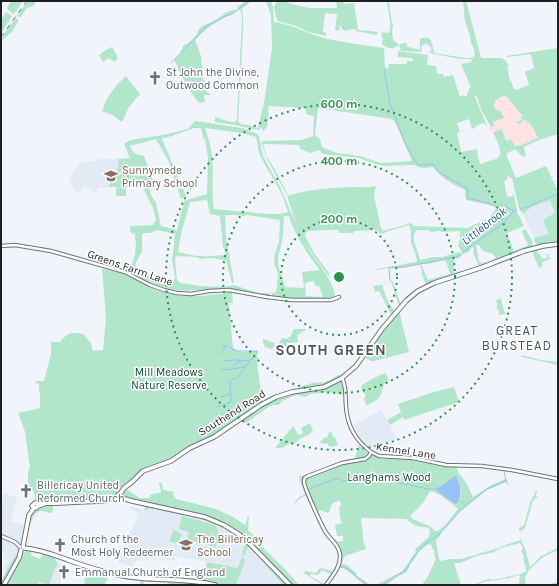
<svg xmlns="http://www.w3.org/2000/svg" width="559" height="586" viewBox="0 0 559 586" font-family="Karla,sans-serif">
	<rect width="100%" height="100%" fill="#f1f5fb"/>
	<path fill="#e2eaf6" d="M143,158V186L126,187V196H116V187L97,188V193L92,192L91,188H83L78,194L76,192L69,180L74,170L78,165V163L99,160V159Z
		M558,195V231L534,238L521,210Z
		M381,410L397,439L368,448L359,438L353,425Z
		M4,493L17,498L11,521L26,525L23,543L14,557L7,570L4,568L8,561L2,558L4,553L1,551V501H4V500L2,499Z
		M131,506L146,511L148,506L167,511L209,521L225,527L238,536L257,554L288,585H233L239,568L175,556V560L148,559L138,560L131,567L120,563L116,559L121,551L139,514L130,509Z
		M55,561L61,564V585H35Z"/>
	<path fill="#ffe3e5" d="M504,95L510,100L508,101H510L523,116L522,120L517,122L519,124L525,120L528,122L533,129L538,138L522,145L514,146L506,141L502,129L491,133L488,128L494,126L493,122L496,110L494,106L495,101Z"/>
	<path fill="#b1e6ca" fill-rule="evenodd" d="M11,1H23L14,14L8,10L7,8Z
		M28,1H37L33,6L27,8L20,18L17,16Z
		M246,1H251L242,9L243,15V34L238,121L242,125L243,124L258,128L264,103L272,48L271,16L266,1H271L273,7L274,22C293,24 310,35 328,39C346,43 365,45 384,48L385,68H389V64H406L407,61H413L412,58L398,57V51L428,55L427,65L436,66L437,74H443L444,77L453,75L460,97L463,95L466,97L469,89L471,87L461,64L471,62L472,59H460L429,53L430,52H431V47L425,43V45H422L421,52L401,51L399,44L407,43V46L408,47L420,50V39C432,33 432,44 434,53L465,58H472L475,55L474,49L471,43L470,36L465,21L463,1H466L481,58H502L506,61L509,66L507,67L510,81H511L514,89L516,90L529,85L525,72L534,68L531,54L507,57V56L558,48V134L539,140L524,147V148L526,155V156L523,157L515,149L506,154L516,178L546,166L547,168L555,185L558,190V243L538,245L535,243L534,238L549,234L543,221L555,212L550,200L531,207L523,214L519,208L512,178H510L509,175L507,176L508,179L504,181L507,196L509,197L513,196L512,194H514L517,212L524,226L507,233L514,251L528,245L523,234L522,231L525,229L532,240L533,246L531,248L513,253L489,263L488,262L496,258L493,254L483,251L479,245H476C478,251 477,257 480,263L487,262V263L479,266L473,253L474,249L472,247L469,252L463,254L458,246L460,241V231L442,232L440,231L431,232L428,230H417C416,232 414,233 414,236C413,242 419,253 420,260L432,257H442L459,252L462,255L459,258L454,259V273L468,269L476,267L426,285L421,272L422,271L420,264L400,268H388L377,270V269L415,262L417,261C416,253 412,247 411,242C410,236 412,231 409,225L380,234L378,230L355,231L353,233H339L338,230H329L308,231L305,234V236L314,253L329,273L330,278L305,243C313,258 336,282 335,298L330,300H325L292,299L272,297V293L276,292L277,286L278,274L274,262L275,253L279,242L280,220L247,215L244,216L237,215H225L226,238L234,283H232L226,260L211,258L201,259L196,257L177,256L175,259L177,280L180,283L200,286L224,287L234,285L258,293H270V297C255,295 240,288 225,289C205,289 188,293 167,288C157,286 148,281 139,277C129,272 118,269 107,266V263L130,270L135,255L136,241L135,239V234L130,232V226L153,225L156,219L153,208L143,188H138V187H126V196H116V187H106L109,186L113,174L116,175L119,164L118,159L130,158L124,144L130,140L163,135L188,129L195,121L242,128L257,134L259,136L263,156L280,187L297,226L287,196C308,189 331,188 353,187C361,187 368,188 376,186L374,195L381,229H382L383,231L411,223L414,226L467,228L489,218L496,209L494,206L466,200L465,190C452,184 441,178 433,167C426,168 420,169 415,165L385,166L375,164L359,158L323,154L319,150L311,153L300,149L299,145L263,144L267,157L274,168L287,193V195L268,161L262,145V141L301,140L313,136L314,116L306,114V108L269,106C267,114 271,125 263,131L261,127L259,130L235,125L215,122V117L231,122H235L237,120V116L242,19L241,11L238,9L237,7ZM474,95L478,98C479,108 486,118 491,127L494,126L493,122L504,118L500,110H496L494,106L495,101L504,95L510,100L506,102L510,101L523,116L521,117L522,120L516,122L519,124L525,120C532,124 535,132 538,138L522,145L515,146L511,139L506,141L502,129L493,132L498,143L501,154L498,157L499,158L480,164L477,154H478L477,149L461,152L457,133L460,132L457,123L469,119L472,129L476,127V126L483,123L487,126ZM318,108L392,119L395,122L412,161L381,163L360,156L337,153L322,147L320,139L317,137L315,134ZM194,128H201L203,138L205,140L208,157L207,194L184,201L177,230L161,226L156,203L151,195L149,187L155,185L144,156C136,155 133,153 130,146L156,139L168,160L181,199L186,196L162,139L163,138L172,136ZM205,128L242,133L256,137L259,153L267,169L273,178L283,197L288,212L280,214H269L214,209C211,192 214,173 212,156C211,146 208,137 205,128ZM207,200L210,214L220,216L223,247L226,251L225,255C221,255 216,256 212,256C200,257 189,255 178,252L181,234L190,202ZM284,216H289C295,235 307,254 320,270L302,272L304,288L285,287C283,278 278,269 278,260C278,253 281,248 282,241C284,233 283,224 284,216ZM157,230L175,234L172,260L175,277L173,283L170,284L152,278L136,271V262L142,252V234L145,233H150ZM441,261H446L450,274L428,280L421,264H428ZM313,281L316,286H319L321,292H322V297L306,296L305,283Z
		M278,1H287L288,3L309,8H337L336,1H344L343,4L354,3L358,30L389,33C392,23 388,11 387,1H389L390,11L393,27L392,31L393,40L397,43L399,46L397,47L395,46V48C390,49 385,47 382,44L383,39L381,32H378L377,35L356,31L355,29L347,30V31L343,30L340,25L339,31L335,30L337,14H336L325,13L323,32L326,33V36L309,32L296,26L277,21L274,7L276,3L278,2Z
		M233,10H235L237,11C232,15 227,16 222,19C212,24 203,31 195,40C197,44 200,54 201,56V61L204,74L203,79L205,80L203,86C206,91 208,95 214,95H204L205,102L199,103C190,92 184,81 178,69V67L174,60L180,54L183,46C187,44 194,39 197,34C198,32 198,30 200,28C205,23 214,22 219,18C223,15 227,11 233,10Z
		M6,12L12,16L1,33V20Z
		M16,18L19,20L12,32L2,40L1,42C2,34 11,25 16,18Z
		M112,47L114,50L118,58L115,62L109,58L103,62L99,55L106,50Z
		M126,76L140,94L129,107L122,122L112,115L102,111C107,96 115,86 126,76Z
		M537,250L538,254H539L543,259L548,258L546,255L548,254L550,259L542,262L543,266L539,268L532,252Z
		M102,269C110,271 119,272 126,275C139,281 151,289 165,293C188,299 210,295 232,292L233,303H229L231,327L233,348C239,354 250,351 257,351V361L262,402L224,429L175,458L152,467L121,488L114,496L107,498L41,501L35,500V497L33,490L30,489L28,483V473L30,467L25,432L18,413L40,408V393L39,390V384L36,383V381H44L51,354V342H60C68,332 71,332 83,334L91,343L93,351L103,350L106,318Z
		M392,280L401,304L392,316L379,291L375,292L373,286L381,285ZM391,281L399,306L395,311C388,304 385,294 382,285Z
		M500,298L501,299L504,311L506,314L499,315V310L496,309L497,308V302L495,301Z
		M399,310L409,352L374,361H371L363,356Z
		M294,329H306V330L297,335L298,342L287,343V346L279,347L278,348L275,349L282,338L288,340L289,339Z
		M263,339L275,343L272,349L265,347L263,342Z
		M521,355L541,360L558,362V365L522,357Z
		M385,373L389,380C382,385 384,387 381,394C379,399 373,402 368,405H366L364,399L366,395L365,394H364L361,387L362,385L374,378Z
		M342,374L344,376C330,384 316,388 299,389L300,387C304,386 308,384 312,383C316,382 321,383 325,382C332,380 336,375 342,374Z
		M339,382H341C344,385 346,391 344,395L331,392L310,394L306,397L296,395L282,401L279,405H273L270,406L246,423L243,422V419C258,409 273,398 290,394C307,389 323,389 339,382Z
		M454,387L459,402L404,420L403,417L390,425L387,420L401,412L398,404L434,392Z
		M310,423L313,430L310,434L300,439L295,443L288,444L284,447L280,448H275L293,426L299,435L302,434L303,432L301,428Z
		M329,432H332L333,437H335L338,445L330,447L328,444L319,443L325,437L327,438Z
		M359,445L368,454L383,459H406L439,466L457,467L458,472L465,481L473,497L491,485L506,479L504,472L509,485H508L506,482L487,490L465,507L456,515L446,527L442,531L441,534L436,541L439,559L441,561L450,559H461L495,549L520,540V538L525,548L530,567L541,556L558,548V550L543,557L528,571L527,574L525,577L526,584L545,585L558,582V585H519L520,575L512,577L508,579L506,578C500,580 495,580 489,581C484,581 479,585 473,585L488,579L493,580L521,574L526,571C527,566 522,563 524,555C521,553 521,551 523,548L520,543L500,548L494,552L477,556L460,563H454L461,585H422L428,576L436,559L434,555L435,551L433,550L431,544L427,545L418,552L415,558L410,564L408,570L405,573L397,577L386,585H376L401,572L407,565L410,560L415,553L416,548L429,537L430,531L429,529L427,527C418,528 414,525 407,520V519L361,518L364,545H365L366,549L345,556L341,564L347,565L356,573L357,576L365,581L370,585H365L344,568H339L328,585H327L333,575L322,570L318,575L311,574L310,576L324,584L328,579L329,580L326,585H322L304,573L305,571L316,573L320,568L333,571C336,566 339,559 338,553C336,546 330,541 326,535C323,530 320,524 318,518C310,504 302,492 299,476H303L305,478L339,464L340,461L355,458ZM459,482L461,490L460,500L444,495L435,489L446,483ZM430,491C439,492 451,503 458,509L445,525L438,531H435L431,527L411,518V515L423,503ZM340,501L341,506L339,507L341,522H342V523L335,525L337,536H343V541L333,542C327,533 319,523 318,512L321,510L322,511L329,513C331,505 331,502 340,501Z
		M159,483H162L163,490L174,492L173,495L176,499L216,509L233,517L245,525L248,516H249L248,530L261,543L265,550L283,567L299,585H283L249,546L244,556H242L245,542C238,538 231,532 224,528C203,517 172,513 149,508L146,511L144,510L145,507H153L123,497L121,494L124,488L140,498H150V495L152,494L160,493L161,492Z
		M536,490L537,491L536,496L538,497L533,500L525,528L521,531L519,530V528L524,525L531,500L534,496Z
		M53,504V509L52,513C48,513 44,511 41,511C32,512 31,523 29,531L28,530C29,525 29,518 31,513C36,507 46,505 53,504Z
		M182,516L215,525C221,531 217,540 216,547L187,540L189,532L179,529Z
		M174,530L182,534L177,544L169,541Z
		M32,550L31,555L40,559L44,552L56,556L55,560L58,563C54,569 52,577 49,585L39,582L37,585H1C1,578 13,558 18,552C16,562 8,569 8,578L24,552Z
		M242,557L244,558L245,561L236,585H170L168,583L144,581L143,585H140L141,580L158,582H203L207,562L238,568Z
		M91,569L104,573V576L108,579L104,585H86L84,581L88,572Z"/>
	<path fill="#97c2f6" d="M456,476C461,485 463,497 456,504L449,500L435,489L446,483L450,479H451Z"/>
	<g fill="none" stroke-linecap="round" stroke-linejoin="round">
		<path stroke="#97c2f6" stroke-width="1" d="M171,63L207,26L223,17L232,14L249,1
			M384,69L390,104L406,145L418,165L433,164L440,173L468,189L467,198C477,201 494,202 501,211L505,206L514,211
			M520,209C523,207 527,208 530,206C539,201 548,198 558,194
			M390,280L389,268L405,267L459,256L468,248L505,222L514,211L517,210
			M285,342L289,338
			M222,346H228L232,349L238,351H257
			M221,354L224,350L225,346
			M224,361L233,360L249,361
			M233,365L241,361
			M222,370L231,369L245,367
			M221,397L230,394
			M217,407L231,402L230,382L231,380L238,377L249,362L257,353V351
			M407,484L427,489H435
			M309,491L311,488L338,478L344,481L370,478L405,484
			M460,500L465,505
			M295,503L299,498L307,494
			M339,566L348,569L366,585
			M383,585L395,576L405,571L414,557L425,544L438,535L446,527L460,511L487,489L506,481L504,471"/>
		<g stroke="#6f7277" stroke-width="4.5">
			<path id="secondary" d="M1,246L15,245L51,251L125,272L150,285L164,290L177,293L191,294L209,291L229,290L267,297L292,300H331L339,297
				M342,378C347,388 345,396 346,406C347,425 356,441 371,452
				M1,536L15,542L20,547
				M326,585C332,576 341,567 340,555C339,545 332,541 327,534C323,529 303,485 304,481C304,477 305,478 308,476L342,463L365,459L369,456L371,452L379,456L413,458L446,465L482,466L512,470L558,479"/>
		</g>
		<g stroke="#6f7277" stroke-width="5.5">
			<path id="primary" d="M118,498V495L120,494L124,488L132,482L143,471L171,461L190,448L214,437L261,405L276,397L292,392L324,387L342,378L356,366L382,329L407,300L418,291L434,283L483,267L524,251L543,246L558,244
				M34,508L32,506L35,503C50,504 65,503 80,502C93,501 105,502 118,498L120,499L122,498L132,501L205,517L224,525L240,535L247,541L290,585
				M23,546L29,515L34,508H36L38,506L44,504
				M24,548C40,549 54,555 68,560C84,566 101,571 118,575C150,582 183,577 215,585
				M4,585L19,558L21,550"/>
		</g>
		<use href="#secondary" stroke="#fff" stroke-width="2.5"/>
		<use href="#primary" stroke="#fff" stroke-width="3.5"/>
		<path stroke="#6e7174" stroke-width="1" stroke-dasharray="5 5" stroke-linecap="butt" d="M1,37L27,1"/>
	</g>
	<g fill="none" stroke="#2d954b" stroke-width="2" stroke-dasharray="2 4">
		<circle cx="339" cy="277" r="58"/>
		<circle cx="339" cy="277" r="116"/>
		<circle cx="339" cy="277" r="173"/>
	</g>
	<defs>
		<g id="church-bare" transform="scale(1.08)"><path d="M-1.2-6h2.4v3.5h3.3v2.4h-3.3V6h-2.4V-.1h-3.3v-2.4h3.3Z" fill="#6b7280" stroke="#fff" stroke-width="2.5" paint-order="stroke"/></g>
		<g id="school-bare" transform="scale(1.08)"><path d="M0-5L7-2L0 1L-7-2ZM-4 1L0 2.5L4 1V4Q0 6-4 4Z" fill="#8d6e63" stroke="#fff" stroke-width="2.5" paint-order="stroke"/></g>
	</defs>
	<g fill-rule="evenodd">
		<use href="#church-bare" x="155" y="78"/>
		<use href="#school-bare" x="111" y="176"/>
		<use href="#church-bare" x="26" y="491"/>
		<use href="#church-bare" x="60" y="545"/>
		<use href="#school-bare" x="186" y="545"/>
		<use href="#church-bare" x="64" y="572"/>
	</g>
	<g text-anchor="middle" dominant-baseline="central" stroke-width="3" stroke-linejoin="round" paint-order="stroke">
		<g font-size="11" fill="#5b616d" stroke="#fff" text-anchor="start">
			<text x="166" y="72">St John the Divine,<tspan x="166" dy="13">Outwood Common</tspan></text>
			<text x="37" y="485">Billericay United<tspan x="37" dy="13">Reformed Church</tspan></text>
			<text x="71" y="539">Church of the<tspan x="71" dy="13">Most Holy Redeemer</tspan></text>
			<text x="75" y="572">Emmanual Church of England</text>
		</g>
		<g font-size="11" fill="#785e54" stroke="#fff" text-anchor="start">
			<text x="122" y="170">Sunnymede<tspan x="122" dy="13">Primary School</tspan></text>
			<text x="197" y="539">The Billericay<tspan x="197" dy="13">School</tspan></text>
		</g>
		<g font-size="11" fill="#1e2022" stroke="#fff">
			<text transform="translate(130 268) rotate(19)">Greens Farm Lane</text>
			<text transform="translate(232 413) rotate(-32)">Southend Road</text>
			<text transform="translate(406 451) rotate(9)">Kennel Lane</text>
		</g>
		<g font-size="11" fill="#0b462f" stroke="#fff">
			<text x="169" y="372">Mill Meadows<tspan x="169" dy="13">Nature Reserve</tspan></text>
			<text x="389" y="477">Langhams Wood</text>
		</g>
		<g font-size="12" font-style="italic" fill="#144e8c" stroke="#fff">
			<text transform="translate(484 226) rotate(-38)">Littlebrook</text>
		</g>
		<g font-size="13" letter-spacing="1" fill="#525559" stroke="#fff">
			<text x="517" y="330">GREAT<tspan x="517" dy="15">BURSTEAD</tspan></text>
		</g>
		<g font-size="15" font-weight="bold" letter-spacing="1" fill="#525559" stroke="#fff">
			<text x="331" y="350">SOUTH GREEN</text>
		</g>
	</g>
	<circle cx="339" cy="277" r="6" fill="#2d954b" stroke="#fff" stroke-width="2"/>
	<g font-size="12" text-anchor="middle" font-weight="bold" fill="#2d954b" stroke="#fff" stroke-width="3" stroke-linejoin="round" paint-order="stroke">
		<text x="339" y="108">600 m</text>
		<text x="339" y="165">400 m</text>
		<text x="339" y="223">200 m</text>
	</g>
	<rect width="559" height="586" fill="none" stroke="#1e2022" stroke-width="4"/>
</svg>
